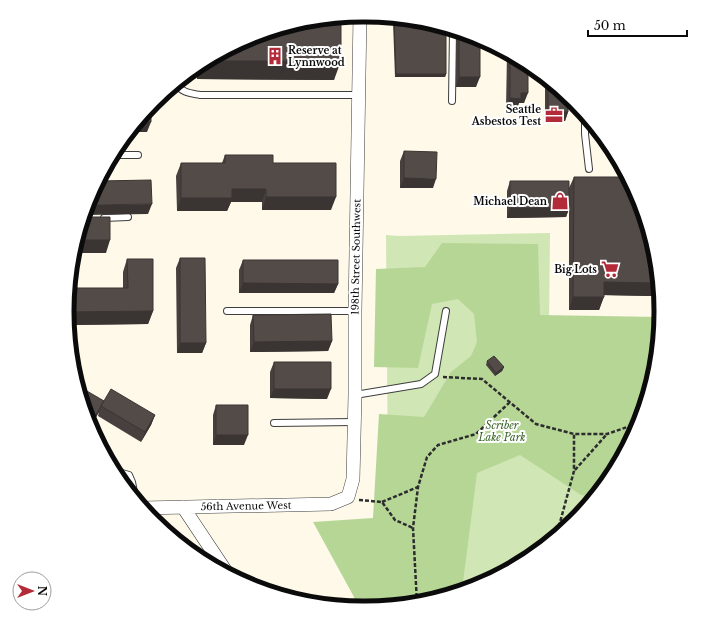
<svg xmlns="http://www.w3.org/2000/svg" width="728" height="623" viewBox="0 0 728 623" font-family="'Libre Baskerville',serif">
	<rect width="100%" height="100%" fill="#fef9e9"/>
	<path fill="#d1e6b5" d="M550,233L549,327L655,370L638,425L610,476L573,521L529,558L477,586L422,602L389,605L386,235L399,236Z"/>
	<path fill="#b6d696" d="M442,243L538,244L540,315L660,317L655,370L638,425L610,476L593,497L581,495L520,455L477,473L462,590L422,602L364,608L356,607L354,597L313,522L373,518L379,414L424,417L451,372L471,356L477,342L474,314L458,299L432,304L418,368L374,367L376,269L425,267Z"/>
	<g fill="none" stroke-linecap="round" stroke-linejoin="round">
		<g stroke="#3e3e3e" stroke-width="8">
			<path id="service" d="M176,84C183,93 189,93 200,95H358
				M452,101L453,30
				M585,116V134L589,169
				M113,155H138
				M104,218L128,217
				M227,311H355
				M355,395L421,384L435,374L446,311
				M274,423L354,422
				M115,471L129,475L132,482L135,497"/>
		</g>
		<g stroke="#3e3e3e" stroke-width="14">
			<path id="minor" d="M183,507L227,573
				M143,508L331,504L348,497L353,479L355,395V311L360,15"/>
		</g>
		<path stroke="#2d2d2d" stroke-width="2.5" stroke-dasharray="4 2" stroke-linecap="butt" d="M443,377L482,379L536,424L574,434H607L639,423
			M575,470L607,434
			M359,500L382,502L395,520L413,528
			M382,502L418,487
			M565,529L559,526L574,471V434
			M417,603L413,528L418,487L427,457L438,445L476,434L510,402"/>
		<use href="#service" stroke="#fff" stroke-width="6"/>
		<use href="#minor" stroke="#fff" stroke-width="13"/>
	</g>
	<path fill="#47403e" d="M341,17L334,80L197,79V67L199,65L251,37L296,25L297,24L306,21Z
		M394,19L446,74L445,77H395L393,22Z
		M456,31L478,38L476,87H456Z
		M507,53L528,65L524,103H519L517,108H506Z
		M545,78L568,97V112L565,121L545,122Z
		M404,151L433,188H400V161Z
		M225,155L273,163L331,210H262V202H231L227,211H177L176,176L181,163H222Z
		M574,177L656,283L652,296L604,295L599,310H569V209L566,217L507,218V191L510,181L569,188Z
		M180,258L206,343L202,353H177L176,268Z
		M127,259L153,311L148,324L69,325L68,311L123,288V272Z
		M243,260L338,284L334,293H239V270Z
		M253,315L332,341L328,351L250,352V325Z
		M487,361L504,367L502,371L495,376L486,365Z
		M274,362L327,399L270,398V372Z
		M79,389L104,401L155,415L151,425L141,442L98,416L99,412L91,426Z
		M216,405L244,445H213V415Z"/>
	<path fill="#3a3432" d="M307,21L301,35H296L301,22Z
		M207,61H341L334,80L197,79L202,63Z
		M396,74H446L445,77H395Z
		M459,77H480L476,87H456Z
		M521,93H528L524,103H519L517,108H506L510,98Z
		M548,112H568L565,121L545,122Z
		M138,122H151L147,132H130Z
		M404,178L436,179L433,188H400Z
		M232,189H266L262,202H231L227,211H177L181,198Z
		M266,197H336L331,210H262Z
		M152,204L148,214L85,215L88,205Z
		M510,208H569L566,217L507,218Z
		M77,240H110L106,253H73Z
		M604,282L656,283L652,296L599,295Z
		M243,283L338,284L334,293H239Z
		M573,297H604L599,310H569Z
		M153,311L148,324L69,325L68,312Z
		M332,341L328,351L250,352L254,342Z
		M180,343H206L202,353H177Z
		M504,367L502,371L495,376L496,373Z
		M274,389H331L327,399L270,398Z
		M104,401L101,406L99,412L91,426L93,420Z
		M155,415L151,425L141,442L145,432Z
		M216,435H248L244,445H213Z"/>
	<path fill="#534b48" stroke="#3a3432" d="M341,17V61H207L251,37L291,25H300V29H308V20Z
		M399,18L422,21L446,28V74H396L394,19Z
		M459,32L480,39V77H459Z
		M510,55L528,65V93H521V99L510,98Z
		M548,81L568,97V112H548Z
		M151,106V122H138Z
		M404,151L437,152L436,179L404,178Z
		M225,155H273V163H336V197H266V189H232V198H181V163H225Z
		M574,177H627L638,198L655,254L656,269V283L604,282V297H573Z
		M151,180L152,204L88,205L90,198L99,181Z
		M510,181H569V208H510Z
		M84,217H110V240H77Z
		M180,258H205L206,343H180Z
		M127,259H153V311L68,312L70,288H128Z
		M243,260H338V284L243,283Z
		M331,314L332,341L254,342L253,315Z
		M494,356L504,367L496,373L487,361Z
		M274,362H331V389H274Z
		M80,387L104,401L93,420L88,417L79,389Z
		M111,389L155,415L145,432L101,406Z
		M216,405H248V435H216Z"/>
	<defs>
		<g id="building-bare" transform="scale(1.38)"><path d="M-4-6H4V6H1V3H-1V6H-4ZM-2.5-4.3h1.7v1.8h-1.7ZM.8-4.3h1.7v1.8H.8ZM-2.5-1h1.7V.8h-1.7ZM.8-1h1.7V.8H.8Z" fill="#b32a39" stroke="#fff" stroke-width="2.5" paint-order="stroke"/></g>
		<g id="office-bare" transform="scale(1.38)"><path d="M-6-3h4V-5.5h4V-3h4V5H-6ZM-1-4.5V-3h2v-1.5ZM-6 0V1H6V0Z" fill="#b32a39" stroke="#fff" stroke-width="2.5" paint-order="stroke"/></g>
		<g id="shop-bare" transform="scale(1.38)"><path d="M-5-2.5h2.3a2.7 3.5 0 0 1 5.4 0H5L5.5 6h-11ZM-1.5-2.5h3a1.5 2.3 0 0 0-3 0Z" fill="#b32a39" stroke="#fff" stroke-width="2.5" paint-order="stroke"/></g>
		<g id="supermarket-bare" transform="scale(1.38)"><path d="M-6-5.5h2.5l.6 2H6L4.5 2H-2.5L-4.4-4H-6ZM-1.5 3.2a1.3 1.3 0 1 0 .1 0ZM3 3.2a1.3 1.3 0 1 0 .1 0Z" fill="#b32a39" stroke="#fff" stroke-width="2.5" paint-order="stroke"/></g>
	</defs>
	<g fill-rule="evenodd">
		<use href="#building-bare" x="275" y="56"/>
		<use href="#office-bare" x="554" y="115"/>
		<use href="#shop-bare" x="560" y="201"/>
		<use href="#supermarket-bare" x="610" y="269"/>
	</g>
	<g text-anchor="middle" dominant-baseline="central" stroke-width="4" stroke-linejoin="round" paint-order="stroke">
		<g font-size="10" font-weight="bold" fill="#0b0b0b" stroke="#fff" text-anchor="end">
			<text x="288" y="50" text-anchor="start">Reserve at<tspan x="288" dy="12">Lynnwood</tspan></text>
			<text x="541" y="109">Seattle<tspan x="541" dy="12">Asbestos Test</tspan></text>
			<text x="547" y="201">Michael Dean</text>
			<text x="597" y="269">Big Lots</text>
		</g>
		<g font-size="10" fill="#0b0b0b" stroke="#fff">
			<text transform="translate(356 257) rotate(-89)">198th Street Southwest</text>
			<text transform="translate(246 506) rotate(-1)">56th Avenue West</text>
		</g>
		<g font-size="10" font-style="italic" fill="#305e1f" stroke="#fff">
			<text x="502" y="425">Scriber<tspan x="502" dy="12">Lake Park</tspan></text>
		</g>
	</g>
	<path d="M0 0H728V623H0ZM363 22H365A289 289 0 0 1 654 311V312A289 289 0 0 1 365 601H363A289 289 0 0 1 74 312V311A289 289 0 0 1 363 22Z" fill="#fff" fill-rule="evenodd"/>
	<path fill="none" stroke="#0b0b0b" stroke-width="5" d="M363 22H365A289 289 0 0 1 654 311V312A289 289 0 0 1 365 601H363A289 289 0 0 1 74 312V311A289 289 0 0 1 363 22Z"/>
	<g transform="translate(32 591) rotate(90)"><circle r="19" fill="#ffffff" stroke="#9d9d9d"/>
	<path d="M0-3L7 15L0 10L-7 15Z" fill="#b32a39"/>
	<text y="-6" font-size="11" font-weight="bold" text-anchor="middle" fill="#0b0b0b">N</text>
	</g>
	<path d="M588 30v6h99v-6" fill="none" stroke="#0b0b0b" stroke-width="2"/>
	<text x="594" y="30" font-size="12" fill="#0b0b0b" stroke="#ffffff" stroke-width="3" paint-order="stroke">50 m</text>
</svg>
